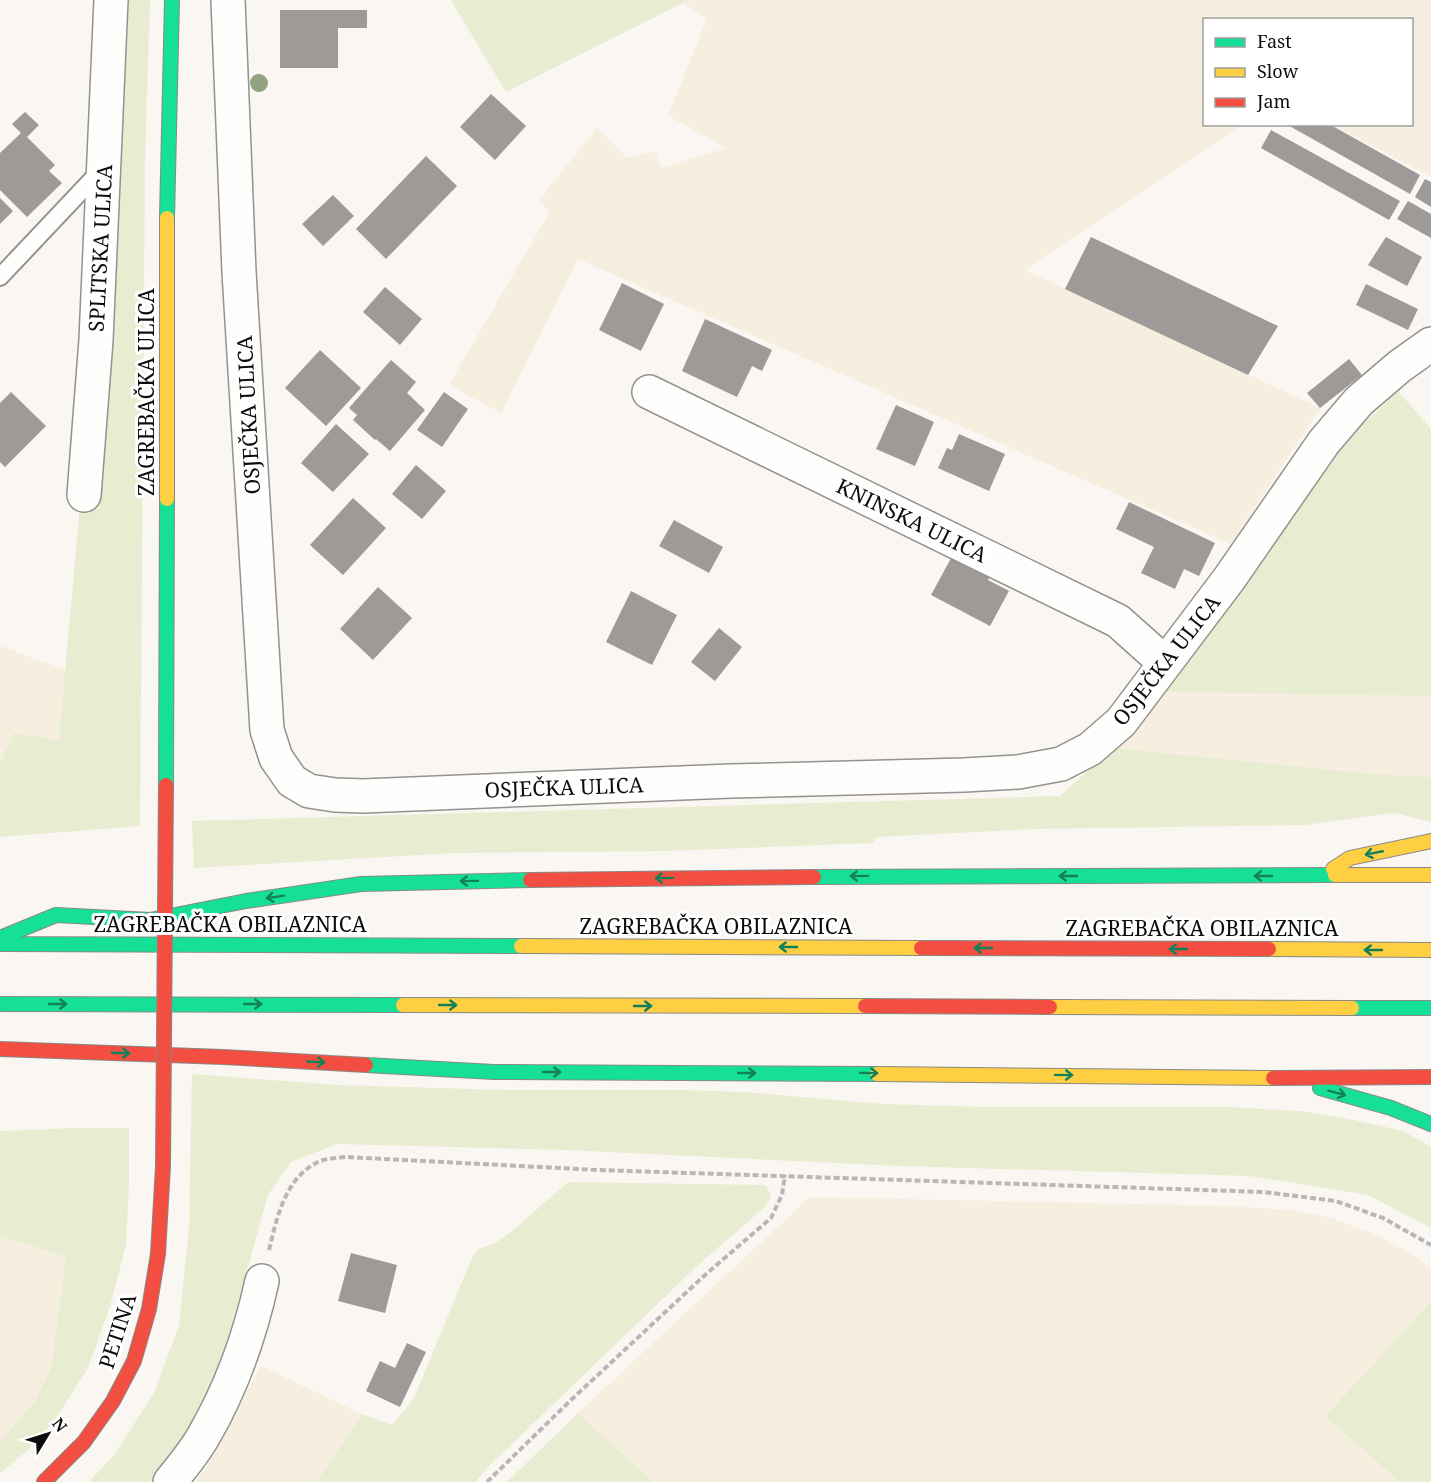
<svg xmlns="http://www.w3.org/2000/svg" width="1431" height="1482" viewBox="0 0 1431 1482" font-family="'Noto Serif',serif">
	<rect width="100%" height="100%" fill="#faf6f1"/>
	<path fill="#f6eede" d="M685,0H1431V177L1332,125L1412,124V20H1204V124L1243,125L1025,270L1320,408L1231,544L578,259L501,413L449,385L549,213L539,200L597,128L627,158L656,151L661,168L727,148L668,116L707,19L683,3Z
		M0,646L66,670L59,740L14,733L0,763Z
		M1163,692L1431,696V777L1374,774L1113,748Z
		M810,1197L1226,1206L1291,1210L1328,1217L1372,1233L1416,1256L1431,1268V1302L1325,1416L1400,1482H653L578,1413Z
		M0,1236L66,1257L51,1368L34,1402L0,1442Z
		M261,1366L362,1414L316,1482H195L209,1464Z"/>
	<path fill="#e8edd2" d="M123,0H150L145,160L140,826L0,837V763L14,733L59,740L80,505L98,508L107,390Z
		M451,0H685L683,3L506,92Z
		M1398,391L1431,429V696L1163,692L1213,628L1290,517L1336,456L1362,425Z
		M1113,748L1374,774L1431,777V822L1394,813L1305,825L1036,829L877,837L874,843L668,851L455,853L194,868L192,821L1060,796Z
		M192,1074L338,1085L504,1090H685L744,1092L882,1104L986,1107H1229L1301,1111L1354,1120L1403,1131L1431,1147V1228L1368,1195L1249,1176L900,1166L566,1150L337,1144L291,1162L268,1195L221,1364L180,1444L150,1482H89L114,1455L154,1393L179,1326L189,1228Z
		M76,1128H129V1186L126,1245L110,1306L88,1368L54,1421L27,1451L0,1473V1442L34,1402L51,1368L66,1257L0,1236V1131Z
		M568,1182L766,1185L771,1195L766,1206L698,1265L490,1465L475,1482H316L362,1414L392,1425L414,1398L471,1260L478,1249L495,1243L511,1232Z
		M1431,1302V1482H1400L1325,1416Z
		M578,1413L653,1482H507Z"/>
	<path fill="#9d9a97" d="M280,10H367V28H338V68H280Z
		M491,94L526,126L495,160L460,127Z
		M25,112L39,125L27,137L55,165L49,171L62,183L27,217L0,190V153L21,133L12,124Z
		M1286,124H1329L1420,175L1410,194Z
		M1271,130L1400,201L1389,220L1261,148Z
		M426,156L457,186L386,259L356,229Z
		M1425,179L1431,182V207L1415,197Z
		M333,195L354,216L323,246L302,224Z
		M0,198L13,211L0,224Z
		M1408,201L1431,214V238L1397,219Z
		M1091,237L1278,326L1248,375L1065,289Z
		M1386,237L1422,257L1407,286L1368,265Z
		M622,283L664,304L641,351L599,330Z
		M1366,284L1418,309L1408,330L1356,305Z
		M385,287L422,319L400,345L363,312Z
		M705,319L772,350L762,371L752,366L737,397L682,371Z
		M320,350L361,388L326,426L285,388Z
		M1349,359L1362,375L1320,408L1307,393Z
		M391,360L416,382L407,393L425,410L390,451L376,439L375,440L353,420L357,415L349,408Z
		M11,392L46,426L5,467L0,462V403Z
		M444,392L468,409L442,447L417,430Z
		M896,405L934,422L915,466L876,449Z
		M336,424L369,454L333,492L301,463Z
		M959,434L1005,454L989,491L938,468L947,448L952,450Z
		M416,465L446,491L422,519L392,494Z
		M353,498L386,528L343,575L310,545Z
		M1129,502L1215,543L1199,576L1184,569L1175,589L1141,573L1154,547L1116,529Z
		M674,520L723,547L709,573L659,546Z
		M956,549L994,569L988,580L1009,591L990,626L931,595Z
		M378,587L412,618L373,660L340,629Z
		M631,591L677,615L652,665L606,642Z
		M719,628L742,647L715,681L691,662Z
		M351,1253L397,1265L385,1313L338,1301Z
		M407,1343L426,1352L400,1407L366,1391L380,1361L395,1368Z"/>
	<g fill="none" stroke-linecap="round" stroke-linejoin="round">
		<g stroke="#949290" stroke-width="20">
			<path id="lane" d="M0,277L101,170"/>
		</g>
		<g stroke="#949290" stroke-width="36">
			<path id="street" d="M228,0L239,272L267,730L276,758L292,781L309,791L335,795L363,796L731,781L964,775L1018,772L1061,764L1090,749L1121,722L1229,579L1324,442L1359,401L1400,366L1431,344
				M649,392L1118,621L1165,663
				M84,495L96,340L111,0
				M170,1482C181,1468 194,1453 203,1437C231,1389 250,1336 262,1281"/>
		</g>
		<g stroke="#8a8986" stroke-width="16">
			<path id="fast" d="M167,218L172,0
				M166,785L167,499
				M814,877L1335,875
				M0,938L56,915L150,920L246,901L361,884L530,880
				M2,944L521,946
				M0,1004L403,1005
				M1352,1008H1431
				M366,1065L494,1072L877,1074
				M1320,1088L1391,1108L1431,1124"/>
		</g>
		<g stroke="#8a8986" stroke-width="16">
			<path id="slow" d="M167,499V218
				M1333,869L1350,858L1431,841
				M1335,875H1431
				M521,946L921,948
				M1269,949L1431,950
				M403,1005L865,1006
				M1050,1007L1352,1008
				M877,1074L1273,1078"/>
		</g>
		<g stroke="#8a8986" stroke-width="16">
			<path id="jam" d="M530,880L814,877
				M921,948L1269,949
				M865,1006L1050,1007
				M0,1049L223,1057L366,1065
				M1273,1078L1431,1077
				M44,1482L84,1442L113,1401L134,1361L149,1309L158,1254L163,1166"/>
		</g>
		<path stroke="#b8b7b6" stroke-width="4" stroke-dasharray="6 3" stroke-linecap="butt" d="M269,1250C277,1217 285,1178 318,1162C326,1158 338,1158 346,1157L598,1170L1264,1192L1336,1201L1383,1218L1431,1245
			M487,1482L571,1400L705,1275L771,1218L782,1195L785,1175"/>
		<use href="#lane" stroke="#fefefd" stroke-width="16"/>
		<use href="#street" stroke="#fefefd" stroke-width="33"/>
		<use href="#fast" stroke="#16e098" stroke-width="14"/>
		<use href="#slow" stroke="#ffcf43" stroke-width="14"/>
		<use href="#jam" stroke="#f24e42" stroke-width="14"/>
		<g stroke="#8a8986" stroke-width="16" stroke-linecap="butt">
			<path id="jam-bridge" d="M163,1166L166,785"/>
		</g>
		<use href="#jam-bridge" stroke="#f24e42" stroke-width="14"/>
	</g>
	<circle fill="#92a47f" cx="259" cy="83" r="9"/>
	<defs><path id="oneway-shaft" d="M-6 0H5M1.5-3L5.5 0L1.5 3" fill="none" stroke-width="1.6" stroke-linecap="round" stroke-linejoin="round" transform="scale(1.5)"/></defs>
	<g stroke="#128159">
		<use href="#oneway-shaft" transform="translate(1374 853) rotate(169)"/>
		<use href="#oneway-shaft" transform="translate(859 876) rotate(179)"/>
		<use href="#oneway-shaft" transform="translate(1068 876) rotate(-180)"/>
		<use href="#oneway-shaft" transform="translate(1263 876) rotate(-180)"/>
		<use href="#oneway-shaft" transform="translate(664 878) rotate(179)"/>
		<use href="#oneway-shaft" transform="translate(469 881) rotate(179)"/>
		<use href="#oneway-shaft" transform="translate(275 897) rotate(171)"/>
		<use href="#oneway-shaft" transform="translate(788 947) rotate(-180)"/>
		<use href="#oneway-shaft" transform="translate(983 948) rotate(-180)"/>
		<use href="#oneway-shaft" transform="translate(1178 949) rotate(-180)"/>
		<use href="#oneway-shaft" transform="translate(1373 950) rotate(-180)"/>
		<use href="#oneway-shaft" transform="translate(58 1004)"/>
		<use href="#oneway-shaft" transform="translate(253 1004)"/>
		<use href="#oneway-shaft" transform="translate(448 1005)"/>
		<use href="#oneway-shaft" transform="translate(643 1006)"/>
		<use href="#oneway-shaft" transform="translate(121 1053) rotate(2)"/>
		<use href="#oneway-shaft" transform="translate(316 1062) rotate(3)"/>
		<use href="#oneway-shaft" transform="translate(552 1072)"/>
		<use href="#oneway-shaft" transform="translate(747 1073)"/>
		<use href="#oneway-shaft" transform="translate(869 1073) rotate(1)"/>
		<use href="#oneway-shaft" transform="translate(1064 1075) rotate(1)"/>
		<use href="#oneway-shaft" transform="translate(1337 1093) rotate(15)"/>
	</g>
	<g text-anchor="middle" dominant-baseline="central" stroke-width="6" stroke-linejoin="round" paint-order="stroke">
		<g font-size="21" fill="#0d0d0d" stroke="#fff">
			<text transform="translate(100 248) rotate(-87)">SPLITSKA ULICA</text>
			<text transform="translate(146 392) rotate(-90)">ZAGREBAČKA ULICA</text>
			<text transform="translate(248 415) rotate(-93)">OSJEČKA ULICA</text>
			<text transform="translate(912 520) rotate(26)">KNINSKA ULICA</text>
			<text transform="translate(1166 660) rotate(-52)">OSJEČKA ULICA</text>
			<text transform="translate(564 787) rotate(-2)">OSJEČKA ULICA</text>
			<text x="230" y="924">ZAGREBAČKA OBILAZNICA</text>
			<text x="716" y="926">ZAGREBAČKA OBILAZNICA</text>
			<text x="1202" y="928">ZAGREBAČKA OBILAZNICA</text>
			<text transform="translate(117 1331) rotate(-72)">PETINA</text>
		</g>
	</g>
	<rect x="1203" y="18" width="210" height="108" fill="#ffffff" stroke="#9e9e9e" stroke-width="1.5"/>
	<rect x="1215" y="38" width="30" height="9" fill="#16e098" stroke="#9e9e9e" stroke-width="1.5"/>
	<text x="1257" y="48" font-size="18" fill="#0d0d0d">Fast</text>
	<rect x="1215" y="68" width="30" height="9" fill="#ffcf43" stroke="#9e9e9e" stroke-width="1.5"/>
	<text x="1257" y="78" font-size="18" fill="#0d0d0d">Slow</text>
	<rect x="1215" y="98" width="30" height="9" fill="#f24e42" stroke="#9e9e9e" stroke-width="1.5"/>
	<text x="1257" y="108" font-size="18" fill="#0d0d0d">Jam</text>
	<g transform="translate(48 1434) rotate(52)" stroke="#ffffff" stroke-width="4.5" paint-order="stroke">
	<path d="M0-4.5L10 22L0 15L-10 22Z" fill="#0d0d0d"/>
	<text y="-9" font-size="16" font-weight="bold" text-anchor="middle" fill="#0d0d0d">N</text>
	</g>
</svg>
